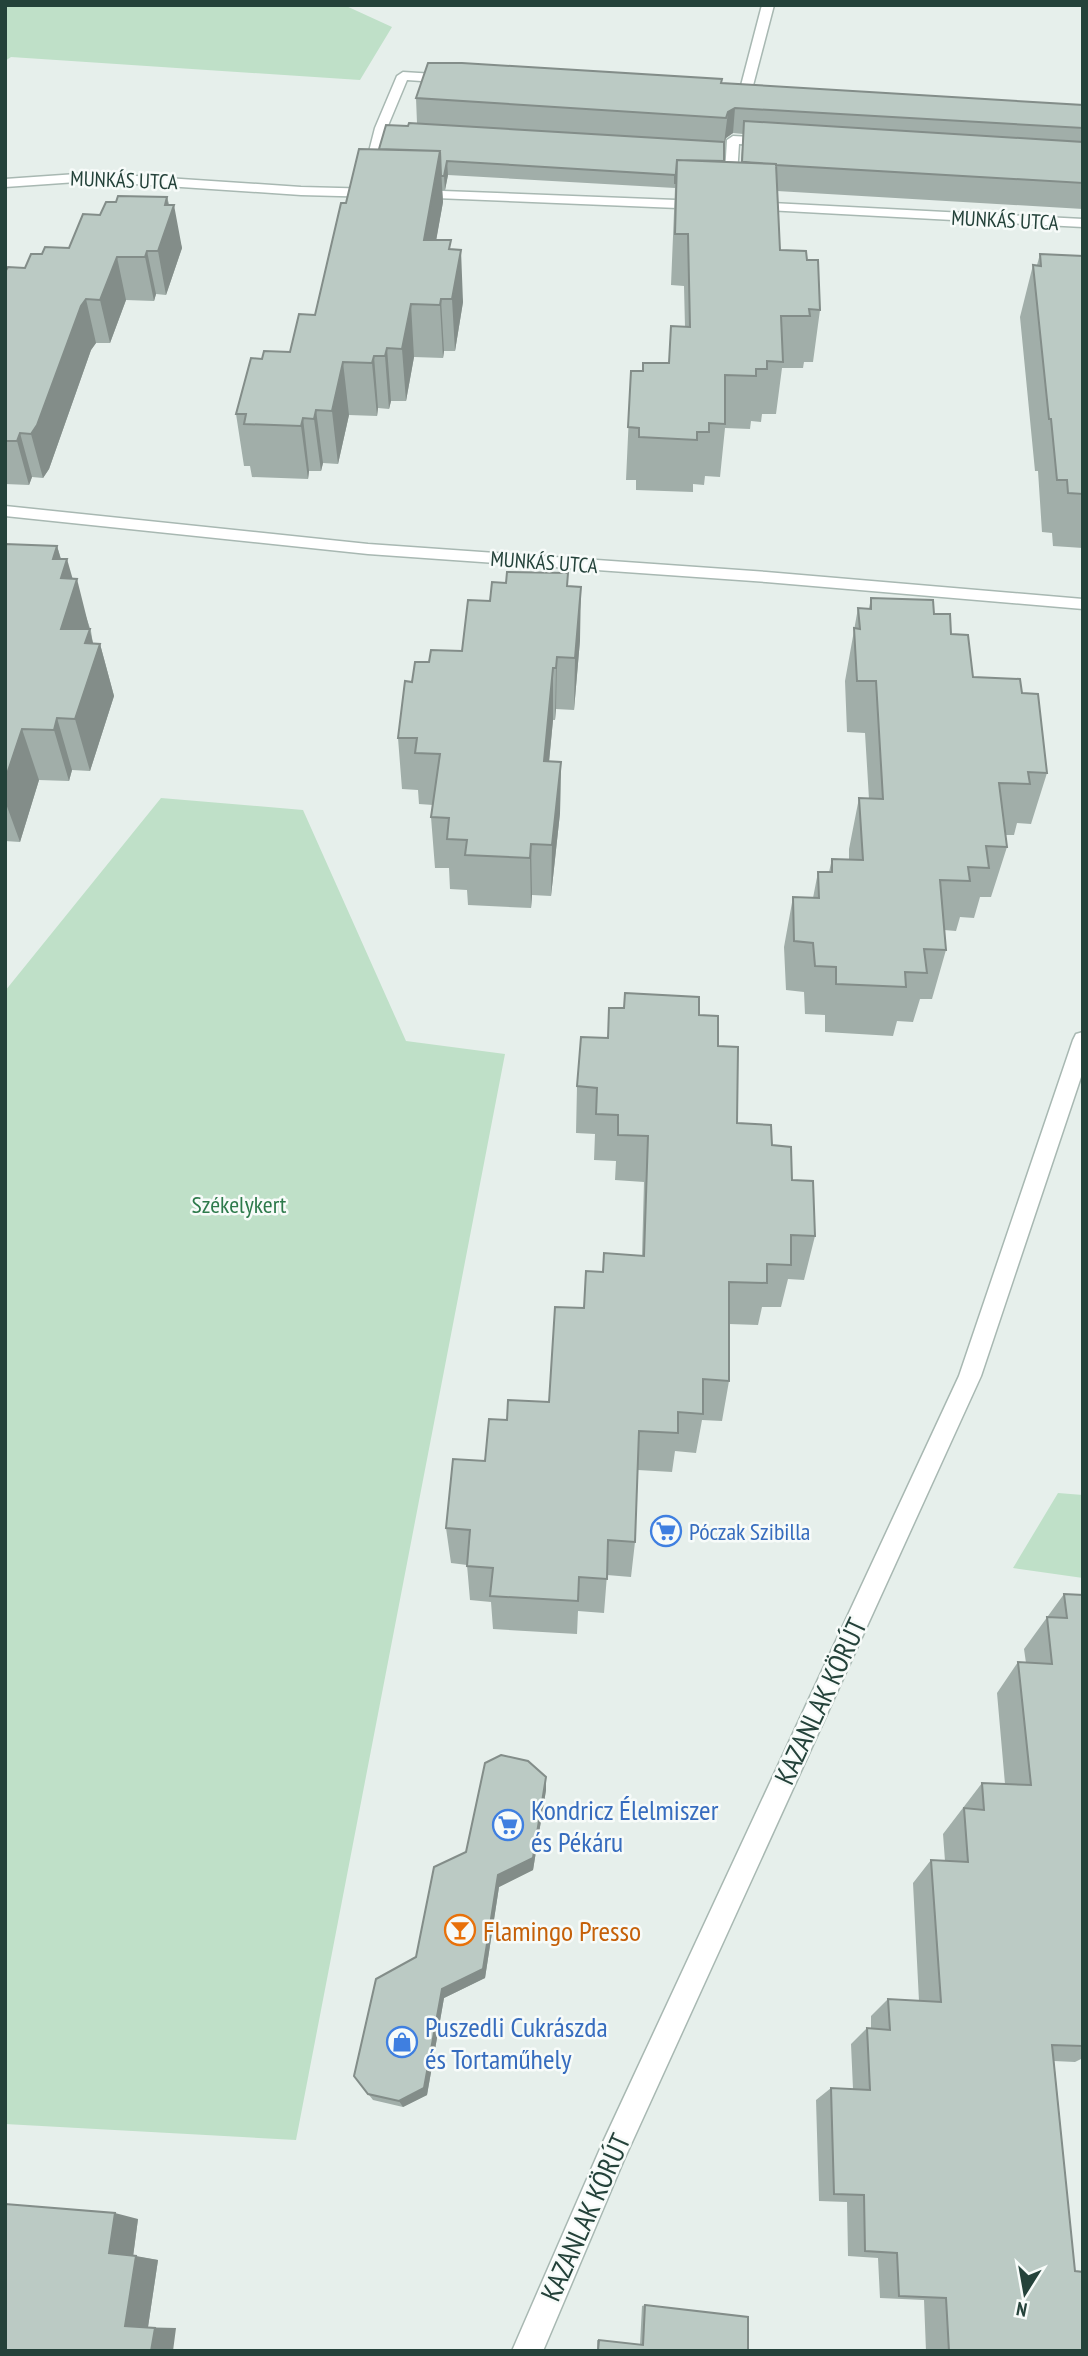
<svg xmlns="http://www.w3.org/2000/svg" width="1088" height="2356" viewBox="0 0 1088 2356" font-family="'PT Sans Narrow',sans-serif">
	<rect width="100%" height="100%" fill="#e6efeb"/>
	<path fill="#bfe0c8" d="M5,5H344L392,27L360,80L11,57L5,61Z
		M161,798L303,810L406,1041L505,1054L296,2140L5,2124V991Z
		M1058,1493L1083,1495V1578L1013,1568Z"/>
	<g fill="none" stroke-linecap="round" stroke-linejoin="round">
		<g stroke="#a8b8b2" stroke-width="3">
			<path id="minor" d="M762,5H774L750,97L744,101L738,97Z
				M403,72L451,75L457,79L451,83L407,80L387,128L375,175L369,179L365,178L363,175L375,128L397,76Z
				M733,136L770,138L776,142L770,146L739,144L736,190L730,194L724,190L727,140Z
				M91,173L301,187L377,189L383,193L377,197L301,195L91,181L5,187V179Z
				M416,190L702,201L708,205L702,209L411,197V191Z
				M752,202L1083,219V227L747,209L746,206Z
				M5,506L368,544L766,572L1083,599V609L766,582L368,554L5,516Z
				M1083,1032V1071L981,1376L623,2162L543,2351H512L603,2142L959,1376L1073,1040L1076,1034Z"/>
		</g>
		<use href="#minor" fill="#fff" fill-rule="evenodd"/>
	</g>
	<path fill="#a1aea9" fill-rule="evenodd" d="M722,83L1083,105V209L777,191L780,250L807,260L820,310L813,362H804L803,368H782L776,414H762L761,422L751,421L750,429L725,428L720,477L705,476L704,485L693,484V492L636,490V480H626L631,371H643L669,363L671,326L685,327L684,286L671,285L675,188L448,175L445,190H442L443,202L436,240L451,249L463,302L455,351H444L443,358L414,357L406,401H391L389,409L378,408L377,416L349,415L338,464L323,463L321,471H309L308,479L252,477L250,466H244L236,414L262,359L290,352L315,315L346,203L379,149L408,126L417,123L416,98ZM733,133L743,134L741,162L724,161L726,138Z
		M167,197L182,248L166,295L156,294L154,301L126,300L110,343H96L91,350L49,469L43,478L32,477L29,485L5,484V272L25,268L42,254L69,248L100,215L116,202Z
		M1040,254L1083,256V548L1053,546L1052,533L1042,532L1038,471H1035L1020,317L1033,265H1037Z
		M5,544L57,546L61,559L73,579L91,631L93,644H100L114,696L90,771L72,770L69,781L39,780L20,842L5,841Z
		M568,573V586L580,640L574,710L556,709L555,720H553L549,762H561L560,813L551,896L532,895L531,908L468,905L467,890L450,889L449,868H435L431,817L433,805L419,804L418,790L402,789L398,738L412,682L429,662L462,651L490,601L506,583Z
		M871,598L934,614L951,634L973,677L1022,693L1047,773L1031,824L1017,823L1014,835H1005L1007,847L991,897H980L974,918L960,917L956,931L944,930L946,950L932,999H920L913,1022L897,1021L893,1036L825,1032V1015L805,1014L804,992L786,990L784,947L793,897L813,898L818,872H829L832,859L849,860V849L859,798L869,799L865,733L847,732L845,681L858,608H869Z
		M699,1015L718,1046L737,1123L772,1145L792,1180L815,1236L804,1280L788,1279L781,1307H762L758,1325L729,1324V1381L722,1421L702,1420L696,1453L675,1451L672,1472L638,1470L635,1542L631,1577L607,1575L604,1613L578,1611L577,1634L493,1629L491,1602L470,1600L467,1565L451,1563L446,1528L507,1420L549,1402L584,1308L603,1272L642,1256L644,1182L615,1180L616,1161L594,1160L595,1134L576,1133L577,1086L608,1038Z
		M1064,1594L1083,1595V2058L1075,2062L1054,2061L1083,2351H926L924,2300L880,2298L878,2258L848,2256L847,2202L819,2201L816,2100L831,2088L853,2089L851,2044L867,2028L871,2029V2016L888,1999L919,2001L913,1883L931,1860L945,1861L943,1834L982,1783L1005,1784L997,1693L1018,1662L1026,1663L1024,1649Z
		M546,1777V1790L533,1870L499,1887L485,1978L444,1998L427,2095L403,2107L373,2100L354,2076L416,1957L466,1852Z
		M138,2219L133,2256L158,2260L148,2327L176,2328L5,2351Z
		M645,2305L748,2351H597V2340L640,2345L642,2306Z"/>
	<path fill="#838d89" d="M735,108L733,133L726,138L724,143L728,112Z
		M440,151L443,202L427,292L424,240Z
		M447,161L448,175L445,190L444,176Z
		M167,197L170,217L174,205L182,248L166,295L158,251Z
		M461,250L463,302L455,351L452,299Z
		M147,251L156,294L154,301L145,257Z
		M117,257L126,300L110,343L100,300Z
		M86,299L96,343L91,350L49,469L43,478L31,434L81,306Z
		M441,299L444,351L443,358L440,305Z
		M411,304L414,357L406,401L402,349Z
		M387,348L391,401L389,409L385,356Z
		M374,356L378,408L377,416L372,363Z
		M343,362L349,415L338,464L332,411Z
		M316,410L323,463L321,471L314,419Z
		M303,418L309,471L308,479L301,426Z
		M20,433L32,477L29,485L17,441Z
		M57,546L64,570L67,559L75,587L77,579L96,655L100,644L114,696L90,771L75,719L61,629L53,559Z
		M581,587L580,640L574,710L575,658Z
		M557,657L556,709L555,720L556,668Z
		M553,668V720L544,813V761Z
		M57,718L72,770L69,781L54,730Z
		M22,729L39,780L20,842L5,801V780Z
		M561,762L560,813L551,896L552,845Z
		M531,844L532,895L531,908L530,858Z
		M546,1777V1790L533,1870L499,1887L485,1978L444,1998L427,2095L403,2107L399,2101L442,1989Z
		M115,2213L138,2219L133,2257L109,2253Z
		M136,2256L158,2260L148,2327L125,2326Z
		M155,2328H176L173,2351H151Z"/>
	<path fill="#bbcac4" stroke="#838d89" stroke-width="2" d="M428,63H462L722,79L721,83L1083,105V128L735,108L728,112L726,118L416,98Z
		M744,121L1083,142V183L776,165V164L742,162Z
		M409,123L724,142V161L677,160L675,184V175L447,161L444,176H441L440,151L379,149L386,125L408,126Z
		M359,149L440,151L424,240H451L449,249L461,250L452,299H441L440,305L411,304L402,349L387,348L385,356H374L372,363L343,362L332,411L316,410L314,419L303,418L301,426L244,424L246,414H236L251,358L262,359L264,351L290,352L299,314L315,315L341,203H346Z
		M677,160L776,164L780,250L806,251L807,260H818L820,310L809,309L810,316H781L783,362L767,361V369H756V376L725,375V424L709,423V432H697V440L639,437V428L628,427L631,371H643V363H669L671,326L690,327L688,234H675Z
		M118,196L167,197L165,205H174L158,251H147L145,257H117L100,300L86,299L81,306L37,425L31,434L20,433L17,441H5V272L8,267L25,268L31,254H42L45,247L69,248L83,214L100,215L106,202H116Z
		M1040,254L1083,256V494L1068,493L1067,480H1057L1051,419H1049L1033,265L1041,266Z
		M5,544L57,546L53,559H67L61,578L77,579L61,629H90L85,643L100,644L75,719L57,718L54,730L22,729L5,780Z
		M507,572L568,573L567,586L581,587L575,658L557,657L556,668H553L544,761L561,762L552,845L531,844L530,858L465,855L467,840L447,839L449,818L431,817L440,754L415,753L417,738H398L405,681L412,682L415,662H429L431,650L462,651L468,600L490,601L492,582L506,583Z
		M871,598L933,600L934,614H950L951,634L968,635L973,677L1020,679L1022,693L1038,694L1047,773L1028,772L1030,784L999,783L1007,847L986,846L989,868L968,867L970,881L940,880L946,950L924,949L927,973L905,972L906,987L836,984V967L815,966L813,943L794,941L793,897L819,898L818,872H832V859L863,860L859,798L883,799L876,681H857L854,628L860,629L858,608L871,609Z
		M625,993L699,997V1015L718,1016V1046L738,1047L737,1123L771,1125L772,1145L791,1147L792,1180L813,1181L815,1236L791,1235V1265L767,1264V1283L729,1282V1381L703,1379V1414L678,1412V1433L639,1431L635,1542L608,1540L607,1579L579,1577L578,1601L490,1596L493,1568L467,1566L470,1530L446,1528L453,1459L485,1461L489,1419L507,1420L508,1400L549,1402L555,1307L584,1308L586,1271L603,1272L604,1253L644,1256L648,1136L618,1135V1115L596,1114L597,1088L577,1086L581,1037L608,1038L609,1008H624Z
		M1064,1594L1083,1595V2046L1052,2045L1075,2271L1083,2272V2351H949L946,2298L899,2296L897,2253L865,2251L864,2195L834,2194L831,2088L870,2090L867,2028L890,2030L888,1999L941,2002L931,1860L968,1862L964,1808L984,1810L982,1783L1031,1785L1018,1662L1052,1664L1047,1617L1067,1618Z
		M501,1755L528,1761L546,1777L533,1858L498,1875L483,1969L442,1989L424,2088L399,2101L368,2094L354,2076L376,1979L416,1957L434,1867L466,1852L485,1763Z
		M5,2204L115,2213L109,2253L136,2256L125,2326L155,2328L151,2351H5Z
		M645,2305L748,2317V2351H598L599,2340L643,2345Z"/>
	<defs>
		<g id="supermarket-ring" transform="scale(1.575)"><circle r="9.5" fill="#f7fbf9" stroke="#3f7fe0" stroke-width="1.5"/><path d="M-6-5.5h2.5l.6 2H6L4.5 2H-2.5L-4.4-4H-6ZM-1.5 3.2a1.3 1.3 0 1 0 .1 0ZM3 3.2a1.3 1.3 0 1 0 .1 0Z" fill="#3f7fe0"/></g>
		<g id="bar-ring" transform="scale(1.575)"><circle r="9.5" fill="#f7fbf9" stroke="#e8710a" stroke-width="1.5"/><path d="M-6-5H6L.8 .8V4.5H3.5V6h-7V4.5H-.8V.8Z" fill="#e8710a"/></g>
		<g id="shop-ring" transform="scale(1.575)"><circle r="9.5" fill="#f7fbf9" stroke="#3f7fe0" stroke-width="1.5"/><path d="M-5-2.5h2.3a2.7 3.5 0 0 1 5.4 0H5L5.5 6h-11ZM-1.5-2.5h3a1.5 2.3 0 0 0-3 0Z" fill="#3f7fe0"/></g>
	</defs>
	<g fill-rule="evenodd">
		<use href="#supermarket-ring" x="666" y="1531"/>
		<use href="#supermarket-ring" x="508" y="1825"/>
		<use href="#bar-ring" x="460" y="1930"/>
		<use href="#shop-ring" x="402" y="2042"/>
	</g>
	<g text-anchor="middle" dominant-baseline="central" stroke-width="5" stroke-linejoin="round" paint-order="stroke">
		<g font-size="21" fill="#24423a" stroke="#f7fbf9">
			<text transform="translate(124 180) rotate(2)">MUNKÁS UTCA</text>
			<text transform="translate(1005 220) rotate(3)">MUNKÁS UTCA</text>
			<text transform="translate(544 562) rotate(4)">MUNKÁS UTCA</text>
		</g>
		<g font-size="24" fill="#2d7a4b" stroke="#f7fbf9">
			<text x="239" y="1204">Székelykert</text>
		</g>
		<g font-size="24" fill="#366cbe" stroke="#f7fbf9" text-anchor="start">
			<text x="689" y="1531">Póczak Szibilla</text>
		</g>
		<g font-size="28" fill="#24423a" stroke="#f7fbf9">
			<text transform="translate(820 1701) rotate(-65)">KAZANLAK KÖRÚT</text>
			<text transform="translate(585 2217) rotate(-66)">KAZANLAK KÖRÚT</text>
		</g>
		<g font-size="28" fill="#366cbe" stroke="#f7fbf9" text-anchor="start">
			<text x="531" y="1809">Kondricz Élelmiszer<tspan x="531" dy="32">és Pékáru</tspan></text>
			<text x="425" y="2026">Puszedli Cukrászda<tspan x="425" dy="32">és Tortaműhely</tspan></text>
		</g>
		<g font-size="28" fill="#c56008" stroke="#f7fbf9" text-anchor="start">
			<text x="483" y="1930">Flamingo Presso</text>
		</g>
	</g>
	<rect width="1088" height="2356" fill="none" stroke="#24423a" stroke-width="14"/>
	<g transform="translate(1025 2293) rotate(191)" stroke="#f7fbf9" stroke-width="5" paint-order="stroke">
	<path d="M0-5L12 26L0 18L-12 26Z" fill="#24423a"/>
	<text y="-10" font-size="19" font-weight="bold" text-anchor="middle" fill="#24423a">N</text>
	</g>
</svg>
